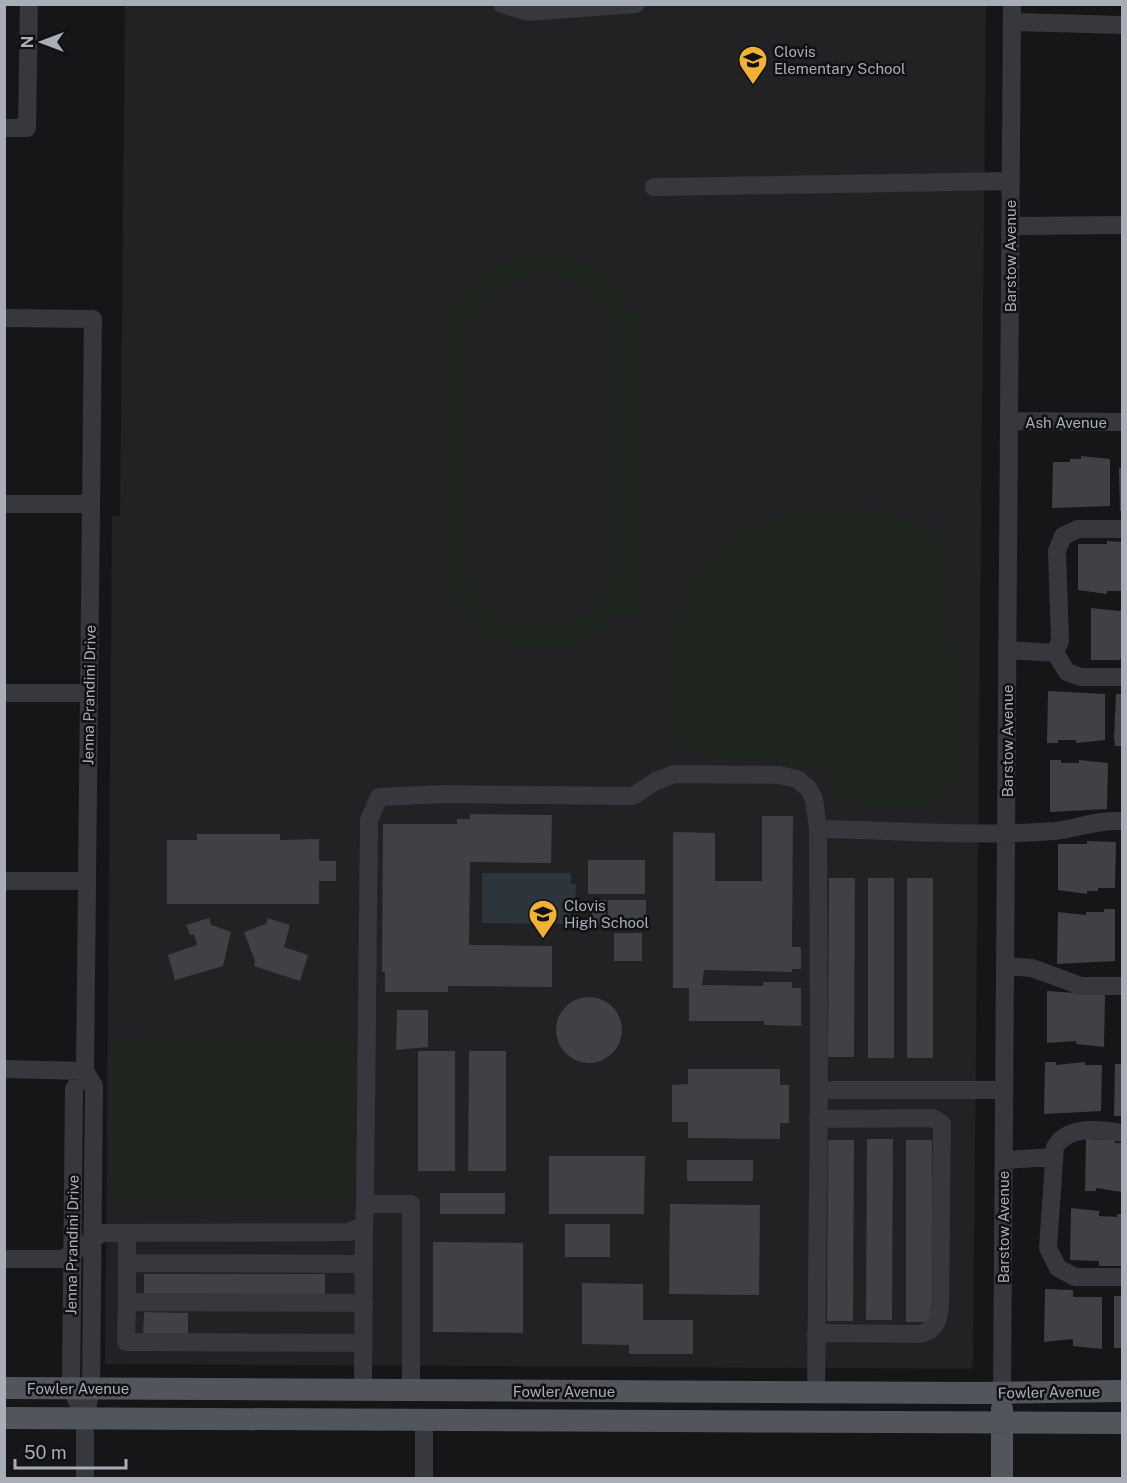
<svg xmlns="http://www.w3.org/2000/svg" width="1127" height="1483" viewBox="0 0 1127 1483" font-family="'Public Sans',sans-serif">
	<rect width="100%" height="100%" fill="#161618"/>
	<path fill="#222225" d="M125,5H986L973,1364L971,1369L105,1364L112,516L120,515Z"/>
	<path fill="#1e261f" fill-rule="evenodd" d="M542,252C581,255 612,274 630,310H638L637,616H616L615,614C550,683 451,644 443,551L444,349C449,293 486,256 542,252ZM530,274H554L576,282L603,305L613,326L617,350L616,552C608,653 471,652 464,552L466,337C475,303 496,282 530,274Z
		M831,507L868,510L938,527V552L950,553C949,573 945,596 947,617C950,646 959,674 964,703C968,727 967,751 956,774C932,828 876,808 831,796L836,766L679,752C681,730 667,711 666,689C665,619 695,550 764,521C785,512 809,509 831,507Z
		M111,1039L353,1040V1200L110,1199Z"/>
	<path fill="#2c353c" d="M482,873H571V884H576L575,911L570,912V924L482,923Z"/>
	<path fill="#404145" d="M1081,456L1110,459V506L1052,508L1053,462H1070V459H1081Z
		M1119,468H1122V511H1120Z
		M1107,541L1122,542V591H1107V594L1078,590V544H1107Z
		M1091,608L1120,611L1122,608V657L1119,660H1091Z
		M1048,691L1105,694V740L1076,743V740H1058V743H1047Z
		M1116,694H1122V746H1115L1114,737Z
		M1050,760H1061V763H1079V760L1108,763L1107,809L1050,812Z
		M470,814L552,815L551,863L470,862L469,945L552,946V987L448,986V992H385V972H382L383,824H457V819H470Z
		M762,816H793L792,947H801V969H792V972L704,970L702,985L763,986V982H792V988H801V1026L764,1025V1021H689V988H673V832L715,833V881H762Z
		M197,834H280V840L319,839V861H336V881H319V904H167V840H197Z
		M1087,841L1116,842L1115,888H1098V891H1087V894L1058,890V844H1087Z
		M588,860H645V894H588Z
		M829,878H855L854,1057H828Z
		M868,878H894V1058H868Z
		M907,878H933V1058H907Z
		M592,900H606V927H592Z
		M608,900H646V919H608Z
		M1104,909H1115V961L1057,964L1058,912L1086,915V912H1104Z
		M209,918L211,925L231,932L223,966L175,980L168,955L197,945L194,934L190,935L186,925Z
		M268,918L290,925L284,947L308,955L300,981L254,966L255,961L244,932L266,924Z
		M614,933H642V961H614Z
		M1047,991L1105,995L1104,1047L1076,1044V1041L1047,1043Z
		M556 1030a33 33 0 1 1 66 0a33 33 0 1 1-66 0Z
		M397,1010H428V1047L396,1050Z
		M418,1051H455V1171H418Z
		M469,1051H506V1171H468Z
		M1045,1062H1056V1065L1085,1062V1065H1102L1101,1111L1044,1114Z
		M1115,1064H1122V1116H1114Z
		M688,1069H780V1085H789V1123H780V1139L688,1138V1122H672V1085L688,1084Z
		M867,1139H893L892,1320H866Z
		M1086,1139L1115,1140V1143H1122V1192L1096,1188V1191H1085Z
		M828,1140H854L853,1321H827Z
		M906,1140H932V1322H906Z
		M549,1156H645L644,1214H549Z
		M687,1160H753V1181H687Z
		M440,1193H505V1214H440Z
		M670,1204L760,1205L759,1295L669,1294Z
		M1071,1208L1099,1211V1216L1117,1217V1214H1122V1266H1099V1261L1070,1260Z
		M565,1224H610V1257H565Z
		M433,1242L523,1243V1333L433,1332Z
		M144,1274H325V1298L144,1297Z
		M582,1283L643,1284V1320H693V1354H629V1345L582,1344Z
		M1045,1289L1073,1290V1297H1102V1349L1073,1346V1339L1044,1342Z
		M1114,1296H1122V1348H1114Z
		M144,1312L188,1313V1337H143Z"/>
	<g fill="none" stroke-linecap="round" stroke-linejoin="round">
		<path stroke="#37383d" stroke-width="18" d="M502,4L528,12L636,4
			M1012,22L1122,25
			M4,128H27L29,4
			M654,187L1011,181
			M1011,226L1122,225
			M4,318L93,319L85,1071L94,1086L91,1388L85,1419V1478
			M1009,421L1122,422
			M4,504H91
			M1008,650L1055,653L1067,672L1081,677H1122
			M1055,653L1060,641L1057,551L1063,536L1078,529H1122
			M4,693H89
			M4,881H87
			M1005,966L1032,968L1081,986H1122
			M4,1069L85,1071
			M819,1090L818,829C896,830 976,837 1054,831C1079,828 1095,820 1122,821
			M1122,1133C1100,1129 1068,1125 1055,1147L1048,1248L1058,1268L1075,1277H1122
			M1004,1160L1054,1157
			M365,1204L369,820L379,797L445,794L633,796L656,781L674,774L779,775L797,779L808,788L814,799L818,829
			M4,1259H63L102,1233L349,1232L364,1225L365,1204H411V1390
			M127,1263L364,1264
			M127,1302V1233
			M816,1333L919,1334C936,1331 938,1321 940,1306L942,1124L933,1118L818,1119
			M363,1343L126,1342L127,1302L364,1303
			M363,1389L364,1225
			M816,1391L819,1090H1004
			M1002,1393L1012,4
			M77,1401L71,1388L74,1089L85,1071
			M424,1478V1421"/>
		<path stroke="#53555c" stroke-width="22" d="M4,1388L976,1393L1122,1391
			M4,1418L1122,1423
			M1002,1478V1409"/>
	</g>
	<defs>
		<g id="school-pin" transform="scale(1.5)"><path d="M0 17L-7.5 6A9.5 9.5 0 1 1 7.5 6Z" fill="#f2b134" stroke="#111113"/><path d="M0-5L7-2L0 1L-7-2ZM-4 1L0 2.5L4 1V4Q0 6-4 4Z" fill="#111"/></g>
	</defs>
	<g fill-rule="evenodd">
		<use href="#school-pin" x="753" y="60"/>
		<use href="#school-pin" x="543" y="914"/>
	</g>
	<g text-anchor="middle" dominant-baseline="central" stroke-width="5" stroke-linejoin="round" paint-order="stroke">
		<g font-size="15" fill="#a8adb8" stroke="#111113" text-anchor="start">
			<text x="774" y="51">Clovis<tspan x="774" dy="17">Elementary School</tspan></text>
			<text x="564" y="905">Clovis<tspan x="564" dy="17">High School</tspan></text>
		</g>
		<g font-size="15" fill="#a8adb8" stroke="#111113">
			<text transform="translate(1010 256) rotate(-90)">Barstow Avenue</text>
			<text x="1066" y="422">Ash Avenue</text>
			<text transform="translate(89 695) rotate(-89)">Jenna Prandini Drive</text>
			<text transform="translate(1007 741) rotate(-90)">Barstow Avenue</text>
			<text transform="translate(1003 1227) rotate(-90)">Barstow Avenue</text>
			<text transform="translate(72 1245) rotate(-89)">Jenna Prandini Drive</text>
			<text x="78" y="1388">Fowler Avenue</text>
			<text x="564" y="1391">Fowler Avenue</text>
			<text transform="translate(1049 1392) rotate(-1)">Fowler Avenue</text>
		</g>
	</g>
	<rect width="1127" height="1483" fill="none" stroke="#a8adb8" stroke-width="12"/>
	<g transform="translate(42 42) rotate(270)" stroke="#111113" stroke-width="4.5" paint-order="stroke">
	<path d="M0-4.5L10 22L0 15L-10 22Z" fill="#a8adb8"/>
	<text y="-9" font-size="16" font-weight="bold" text-anchor="middle" fill="#a8adb8">N</text>
	</g>
	<path d="M15 1459v9h111v-9" fill="none" stroke="#a8adb8" stroke-width="3"/>
	<text x="24" y="1459" font-size="18" fill="#a8adb8" stroke="#111113" stroke-width="4.5" paint-order="stroke">50 m</text>
</svg>
